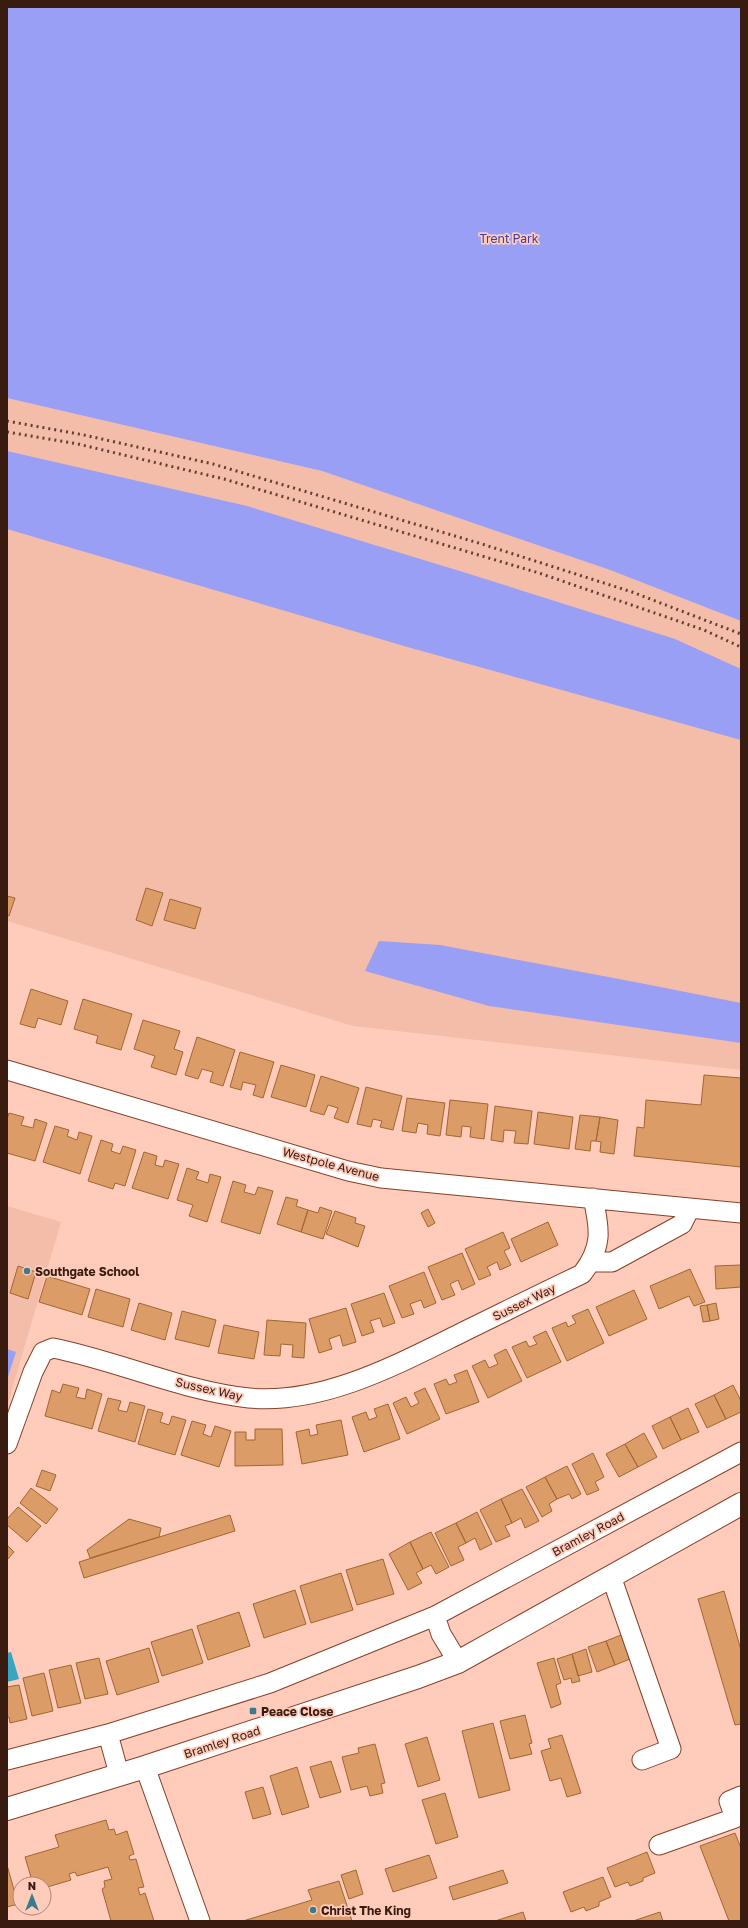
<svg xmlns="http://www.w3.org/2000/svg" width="748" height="1928" viewBox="0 0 748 1928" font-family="'Golos Text',sans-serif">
	<rect width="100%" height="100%" fill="#fcb"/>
	<path fill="#f3bdaa" d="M7,398L322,471L610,570L741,621V1070L353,1026L7,921Z
		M7,1206L61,1222L7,1407Z"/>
	<path fill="#999ff4" d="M7,7H741V621L610,570L322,471L7,398Z
		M7,451L247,506L463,572L675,639L741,669V740L411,648L7,529Z
		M379,941L440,945L640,983L741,1003V1043L489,1006L365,971Z
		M7,1349L16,1352L7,1380Z"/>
	<path fill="#38a5c2" d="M11,1652L19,1679L7,1682V1653Z"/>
	<path fill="#dc9c67" stroke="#a26630" d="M146,888L163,893L152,926L136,920Z
		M7,896L15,898L9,916L7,915Z
		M170,899L201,908L195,929L164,920Z
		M31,989L68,1001L61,1025L38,1018L35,1028L20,1024Z
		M83,999L132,1014L121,1050L96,1043L98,1036L74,1029Z
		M143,1020L180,1031L174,1049L183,1052L176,1075L151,1067L155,1056L134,1049Z
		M197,1037L235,1050L223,1086L210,1082L213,1072L202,1069L198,1079L185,1075Z
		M240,1052L274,1062L263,1098L253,1095L256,1085L243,1082L241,1090L230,1087Z
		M281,1065L315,1075L306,1107L271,1097Z
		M704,1075L741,1078V1167L634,1156L637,1127L644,1128L646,1100L701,1105Z
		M321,1076L359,1088L348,1123L334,1118L338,1108L328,1105L324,1115L310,1111Z
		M366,1087L402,1096L393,1130L380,1127L382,1121L373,1119L371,1127L357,1124Z
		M407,1098L445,1103L440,1136L427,1134L428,1125L418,1123L416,1133L402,1131Z
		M450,1100L488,1104L484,1139L470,1137L471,1127L462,1126L461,1137L446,1135Z
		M495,1106L532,1111L528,1144L514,1143L516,1131L504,1130L503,1142L491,1140Z
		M538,1112L573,1117L569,1149L534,1144Z
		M9,1113L24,1117L21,1125L33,1128L35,1119L47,1123L35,1161L7,1153V1119Z
		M580,1115L600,1117L596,1141H591L590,1151L575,1149Z
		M600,1117L618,1120L614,1154L600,1152L601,1142L596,1141Z
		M55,1126L69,1130L67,1136L77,1140L79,1132L92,1136L80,1174L43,1162Z
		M101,1140L113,1144L111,1151L120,1154L123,1146L136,1150L125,1186L115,1183L113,1189L88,1181Z
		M144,1152L157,1156L155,1165L163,1167L165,1160L179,1164L168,1199L132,1188Z
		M187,1168L199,1172L196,1179L208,1183L210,1174L221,1177L207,1222L189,1216L193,1205L177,1200Z
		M233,1181L246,1185L244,1192L255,1195L258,1187L273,1191L260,1234L221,1222Z
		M286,1197L298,1200L296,1206L308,1210L301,1232L277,1224Z
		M320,1207L332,1211L323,1239L301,1232L308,1210L318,1213Z
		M428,1209L435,1223L428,1227L421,1213Z
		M335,1211L356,1218L355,1223L365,1226L358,1247L326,1234Z
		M548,1222L558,1245L521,1262L511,1239Z
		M503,1232L510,1248L504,1251L511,1265L500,1270L497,1262L487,1267L491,1275L479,1280L465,1249Z
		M462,1253L475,1284L462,1290L458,1280L450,1284L455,1295L442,1300L428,1267Z
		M741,1265V1287L716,1289L715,1266Z
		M18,1266L36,1272L28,1299L10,1293Z
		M690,1269L705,1302L694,1306L689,1296L659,1309L650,1286Z
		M424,1272L436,1303L424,1308L421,1300L410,1304L414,1314L402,1318L389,1286Z
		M47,1276L90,1289L82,1315L39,1302Z
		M96,1289L130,1299L123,1327L88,1317Z
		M634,1290L647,1319L609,1336L596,1307Z
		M384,1293L395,1323L383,1327L380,1318L370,1321L374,1332L362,1336L351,1304Z
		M139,1303L172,1313L165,1340L131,1330Z
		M716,1303L719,1319L710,1321L707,1305Z
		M707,1305L710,1321L703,1322L700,1306Z
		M346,1308L356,1342L343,1346L340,1335L329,1339L332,1349L319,1353L309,1319Z
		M588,1309L604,1343L567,1361L552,1328L566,1322L568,1327L576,1323L572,1316Z
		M182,1311L216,1320L209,1347L175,1339Z
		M267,1320L306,1323L304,1358L292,1357L293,1345L281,1344L280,1356L264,1355Z
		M224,1325L259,1332L254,1359L218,1353Z
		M546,1331L561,1362L527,1378L512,1347L526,1341L529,1347L537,1344L533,1337Z
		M506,1349L522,1381L488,1398L472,1366L485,1360L489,1368L498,1364L494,1355Z
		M467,1370L479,1402L446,1414L434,1384L446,1379L449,1385L457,1382L454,1375Z
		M63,1384L79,1388L76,1397L85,1399L87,1389L102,1394L92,1429L45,1416L52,1390L60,1393Z
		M733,1385L741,1401V1412L726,1419L714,1395Z
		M425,1388L440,1419L407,1434L393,1403L406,1397L411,1407L419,1403L414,1393Z
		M714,1395L726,1419L707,1428L695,1404Z
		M108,1398L121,1401L118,1410L127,1412L130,1402L145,1406L135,1442L98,1431Z
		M388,1404L400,1439L364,1452L352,1417L366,1412L369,1420L377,1417L374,1409Z
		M688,1408L699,1432L681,1440L670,1417Z
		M148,1409L163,1413L160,1422L169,1425L172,1416L186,1420L175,1455L138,1444Z
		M670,1417L681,1440L663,1449L652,1426Z
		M341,1420L348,1455L302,1464L296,1432L309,1429L310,1436L318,1434L316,1425Z
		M192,1421L206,1425L203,1434L211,1437L215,1426L231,1431L219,1467L181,1455Z
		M255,1429H282L283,1465L235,1466V1432H246V1440H255Z
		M644,1433L657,1457L638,1467L625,1444Z
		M625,1444L638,1467L619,1477L606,1454Z
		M593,1453L604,1477L595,1482L599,1490L587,1495L572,1464Z
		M567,1466L581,1494L572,1499L569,1494L557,1499L545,1477Z
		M42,1470L56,1475L50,1491L36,1486Z
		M545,1477L557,1499L549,1504L552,1511L542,1517L526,1487Z
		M31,1488L58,1509L46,1524L20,1503Z
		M522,1489L539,1521L525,1528L521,1518L512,1523L501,1499Z
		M501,1499L512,1523L505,1526L510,1536L496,1542L480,1510Z
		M18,1507L41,1526L27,1542L7,1525V1519Z
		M477,1512L492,1544L480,1550L475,1538L466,1543L456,1523Z
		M230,1515L235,1531L84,1578L79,1562Z
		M129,1519L161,1528L159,1537L90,1558L87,1550Z
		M456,1523L466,1543L458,1547L464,1560L451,1566L435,1533Z
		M431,1532L449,1567L436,1574L431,1565L423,1569L410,1542Z
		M410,1542L423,1569L416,1573L422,1583L408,1590L389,1554Z
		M7,1545L14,1552L7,1560Z
		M383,1559L394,1594L357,1605L346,1570Z
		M341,1573L353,1610L311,1623L300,1586Z
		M295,1590L306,1624L264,1638L253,1604Z
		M724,1591L741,1650V1724L735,1725L698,1599Z
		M239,1612L250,1646L208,1660L197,1626Z
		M192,1629L203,1663L162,1676L151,1642Z
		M626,1633L635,1657L615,1665L606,1641Z
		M606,1641L615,1665L597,1672L588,1647Z
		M149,1648L159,1682L117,1695L106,1661Z
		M586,1649L592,1672L578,1676L572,1654Z
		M572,1654L580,1681L572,1683L571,1678L564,1680L557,1659Z
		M99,1658L108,1694L85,1699L76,1663Z
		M554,1658L561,1683L556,1685L561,1704L551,1708L537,1663Z
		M71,1665L81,1703L58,1708L49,1670Z
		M44,1673L53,1711L32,1716L23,1678Z
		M19,1685L27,1719L10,1723L9,1717H7V1687Z
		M525,1715L532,1743L529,1744L532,1754L510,1759L500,1721Z
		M493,1723L510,1790L479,1798L462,1731Z
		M562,1735L581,1793L567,1797L561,1778L550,1781L541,1751L551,1748L548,1739Z
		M427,1737L440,1780L418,1787L405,1744Z
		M375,1744L385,1783L381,1784L383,1793L370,1796L367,1786L351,1790L342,1757L359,1753L358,1748Z
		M331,1761L341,1792L320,1798L310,1767Z
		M297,1767L309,1807L282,1815L270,1776Z
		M263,1787L271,1814L253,1819L245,1792Z
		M445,1793L458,1837L436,1844L422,1800Z
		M106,1820L109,1830L114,1829L116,1835L127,1831L134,1854L129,1856L130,1860L136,1859L144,1887L138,1888L140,1895L145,1893L154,1921H111L102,1889L105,1887L104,1881L112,1879L108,1867L77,1876L75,1872L69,1874L71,1880L44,1888V1884H33L25,1857L59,1847L55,1835Z
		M735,1833L741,1848V1921H729L700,1846Z
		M647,1852L655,1873L643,1878V1881L630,1886L628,1882L615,1887L607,1868Z
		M429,1855L437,1878L393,1892L385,1869Z
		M7,1865L18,1904L7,1907Z
		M356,1870L363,1894L349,1899L341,1875Z
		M503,1870L508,1883L453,1900L449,1887Z
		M603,1877L611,1897L599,1902V1906L586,1911L584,1907L571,1912L563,1892Z
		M339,1881L352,1921H243L312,1900L308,1890Z
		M523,1912L526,1921H495Z
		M660,1912L663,1921H633Z"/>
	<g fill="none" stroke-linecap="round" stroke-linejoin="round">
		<g stroke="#864027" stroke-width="21">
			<path id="minor" d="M7,1070L348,1171L381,1178L741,1213
				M592,1262H612L682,1224L690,1208
				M7,1444L33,1372L43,1352L53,1348C118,1361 183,1391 249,1398C323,1405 398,1364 463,1332C502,1313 542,1293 582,1274C603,1247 600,1229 593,1198
				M611,1576L671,1749L642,1760
				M435,1616L441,1634L458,1662
				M108,1734L119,1774
				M7,1760L108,1734L270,1683L435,1616L741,1452
				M145,1767L200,1921
				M659,1845L735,1818L729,1801L741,1796"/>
		</g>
		<g stroke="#864027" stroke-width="24">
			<path id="major" d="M7,1809L145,1767L418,1677L458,1662L741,1504"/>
		</g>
		<use href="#minor" stroke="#fff" stroke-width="19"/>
		<use href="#major" stroke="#fff" stroke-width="22"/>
		<path stroke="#623f33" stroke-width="3" stroke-dasharray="2 4" stroke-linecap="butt" d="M7,421L84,435L213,464L482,544L632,592L741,634
			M7,432L78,444L224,479L539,573L704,630L741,647"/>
	</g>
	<g fill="#3a7b8e" stroke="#fcb" stroke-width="1.5">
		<circle cx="27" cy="1271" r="4"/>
		<rect x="249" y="1707" width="8" height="8" rx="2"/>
		<circle cx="313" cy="1910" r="4"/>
	</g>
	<g text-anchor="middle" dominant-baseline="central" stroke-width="3.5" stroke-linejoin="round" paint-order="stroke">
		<g font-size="12" fill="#413ba2" stroke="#fcb">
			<text x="509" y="238">Trent Park</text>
		</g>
		<g font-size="12" fill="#391b10" stroke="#fcb">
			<text transform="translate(331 1164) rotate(15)">Westpole Avenue</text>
			<text transform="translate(524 1302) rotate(-26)">Sussex Way</text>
			<text transform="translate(209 1389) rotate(13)">Sussex Way</text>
			<text transform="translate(588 1534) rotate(-28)">Bramley Road</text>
			<text transform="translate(222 1742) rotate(-18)">Bramley Road</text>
		</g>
		<g font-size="12" font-weight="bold" fill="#391b10" stroke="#fcb" text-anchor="start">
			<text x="35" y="1271">Southgate School</text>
			<text x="261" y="1711">Peace Close</text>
			<text x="321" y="1910">Christ The King</text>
		</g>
	</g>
	<rect width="748" height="1928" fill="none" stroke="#391b10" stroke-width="16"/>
	<g transform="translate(32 1896)"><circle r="19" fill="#ffccbb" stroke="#b08577"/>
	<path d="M0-3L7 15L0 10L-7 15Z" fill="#3a7b8e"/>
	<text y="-6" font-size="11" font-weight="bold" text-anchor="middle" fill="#391b10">N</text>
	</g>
</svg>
